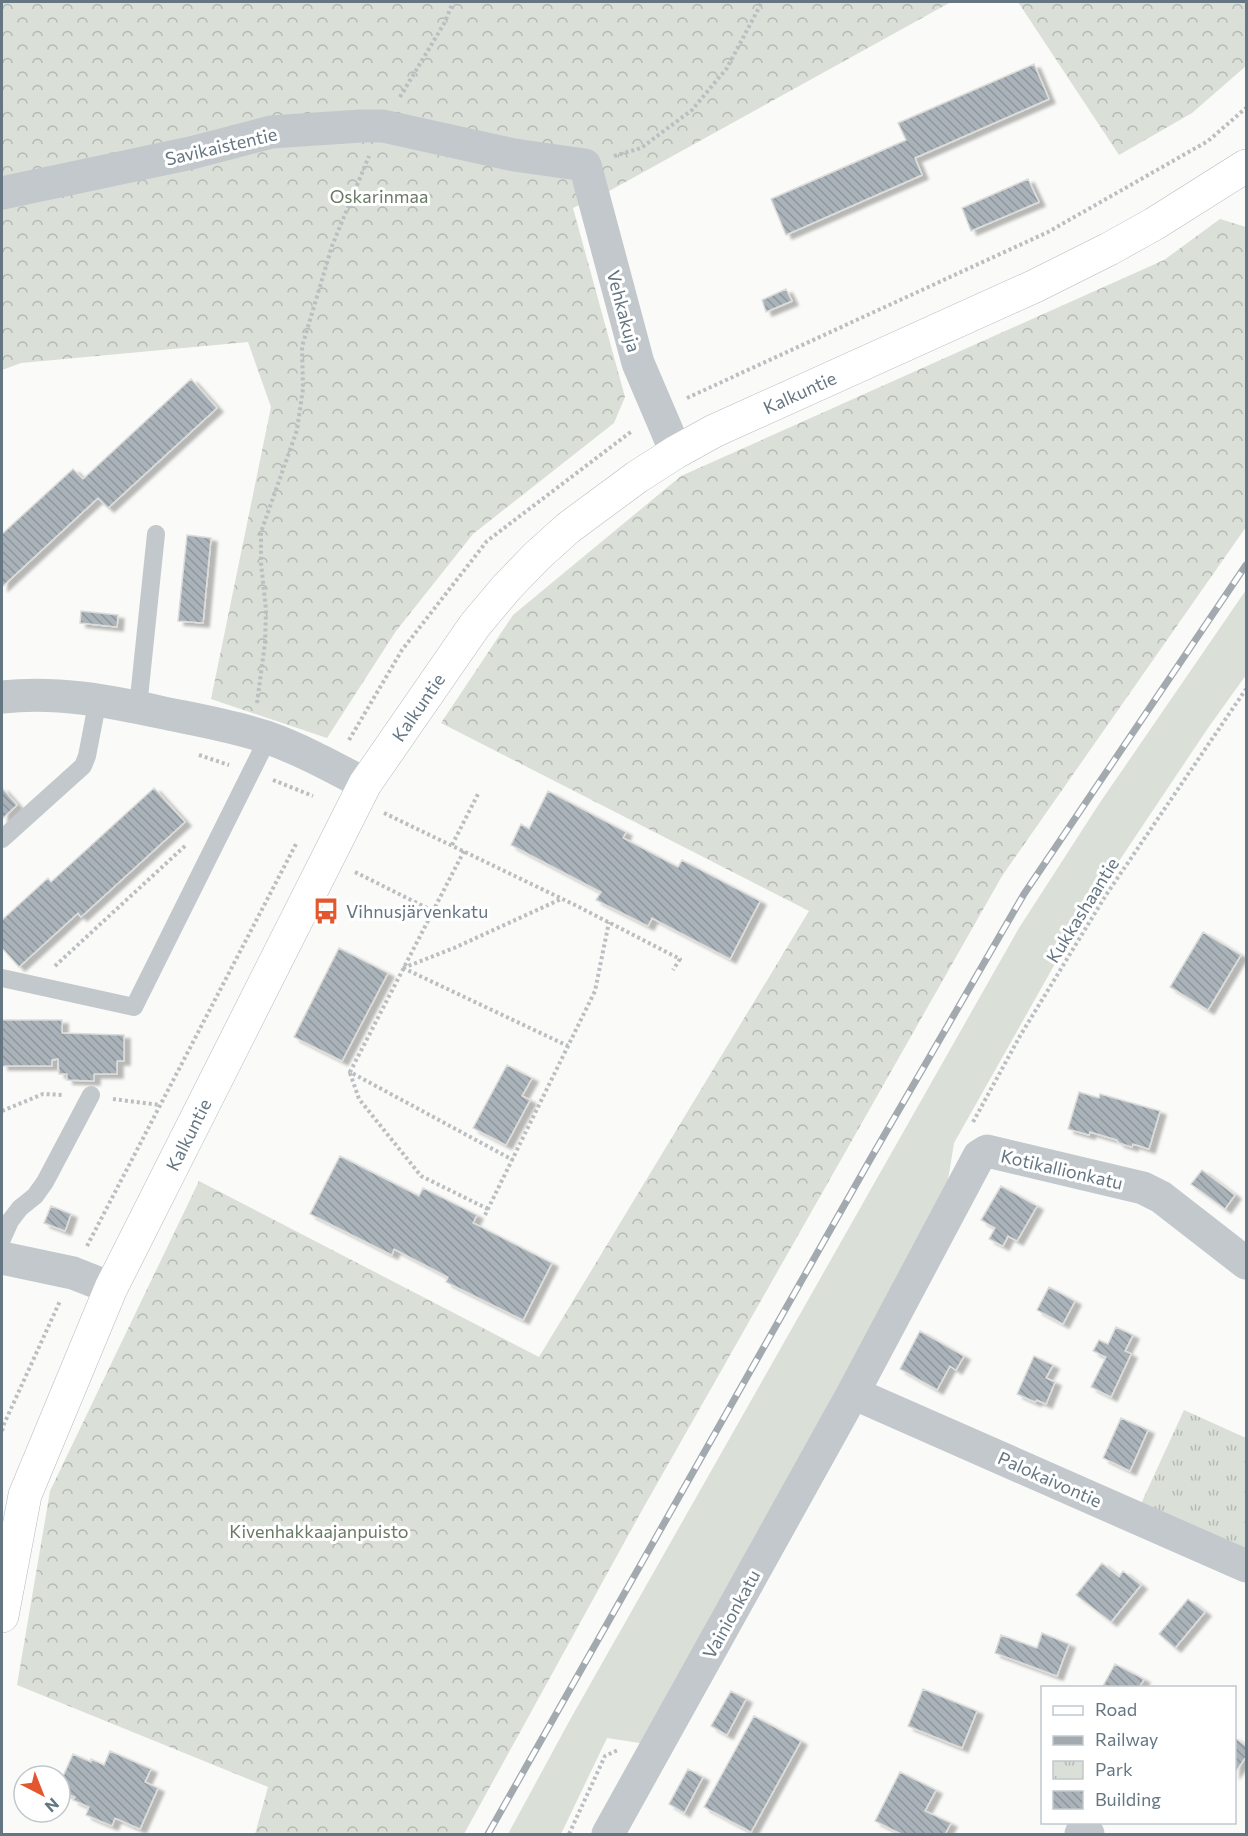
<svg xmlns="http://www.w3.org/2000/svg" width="1248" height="1836" viewBox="0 0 1248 1836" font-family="Commissioner,sans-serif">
	<defs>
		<pattern id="forest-crowns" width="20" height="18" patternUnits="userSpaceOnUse" patternTransform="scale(1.5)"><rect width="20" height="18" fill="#dadfd7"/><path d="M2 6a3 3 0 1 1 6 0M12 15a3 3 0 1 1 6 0" fill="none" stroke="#b4b9b4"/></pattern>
		<pattern id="park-tufts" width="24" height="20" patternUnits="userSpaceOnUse" patternTransform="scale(1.5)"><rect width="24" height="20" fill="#dadfd7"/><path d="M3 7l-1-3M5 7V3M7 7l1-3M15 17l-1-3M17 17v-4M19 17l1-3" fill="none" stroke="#b4b9b4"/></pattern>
		<pattern id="building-back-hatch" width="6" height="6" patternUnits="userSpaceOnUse" patternTransform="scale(1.5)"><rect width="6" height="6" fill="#aab3b9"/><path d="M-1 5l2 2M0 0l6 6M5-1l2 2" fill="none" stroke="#8e969c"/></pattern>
		<filter id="shadow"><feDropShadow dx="6" dy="4" stdDeviation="1.5" flood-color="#0004"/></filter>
	</defs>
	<rect width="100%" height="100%" fill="#fafaf8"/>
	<path fill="#dadfd7" d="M1246,590V675L1208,728L1107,879L1056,962L954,1143L946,1192L646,1744L607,1738L561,1834H508L571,1718L1019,928L1099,804Z"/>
	<path fill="url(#forest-crowns)" d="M2,2H951L611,190L573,208L625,397L614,423L473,534L396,631L327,738L211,699L271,407L248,342L21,363L2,370Z
		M1018,2H1246V66L1192,113L1119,155Z
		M1220,219L1246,227V527L1002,876L641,1512L464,1834H255L268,1787L17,1685L50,1491L199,1181L539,1357L809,911L441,723L513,615L681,476L1164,260Z"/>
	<path fill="url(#park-tufts)" d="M1184,1410L1246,1438V1554L1140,1506Z"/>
	<path fill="url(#building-back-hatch)" stroke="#dcdcda" stroke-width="1.5" filter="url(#shadow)" d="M1034,64L1049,99L915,158L922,175L786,235L771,199L906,140L898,123Z
		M1028,179L1039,202L971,231L962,208Z
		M786,289L792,301L766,312L762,300Z
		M191,379L217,408L108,508L98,498L2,587V534L73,469L83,479Z
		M187,535L211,538L203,623L178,621Z
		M81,611L118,615L117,627L80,623Z
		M2,788L17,805L2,819Z
		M154,788L185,822L81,917L78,913L19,967L2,948V920L48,878L51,882Z
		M548,791L626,832L623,838L678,867L682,860L760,901L730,959L652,918L648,926L596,900L601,892L511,845L521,824L529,829Z
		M1203,932L1241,955L1208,1010L1170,987Z
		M339,948L388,973L342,1061L294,1037Z
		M2,1020H62V1033L124,1035V1061H117V1074H94V1081L67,1080V1074H59L58,1059L52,1060V1066H2Z
		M507,1065L532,1078L522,1096L530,1100L506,1145L473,1128Z
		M1079,1092L1099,1098L1100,1094L1160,1111L1149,1149L1133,1144L1132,1147L1119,1143L1117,1140L1090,1132L1089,1135L1068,1129Z
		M340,1156L419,1196L423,1188L477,1215L473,1223L552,1263L523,1320L446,1282L448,1277L394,1249L392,1255L310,1214Z
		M1202,1170L1235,1195L1225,1209L1191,1184Z
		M1001,1186L1037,1206L1017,1241L1008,1236L1003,1246L989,1239L995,1228L981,1220Z
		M51,1206L71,1214L65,1231L44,1223Z
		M1049,1287L1075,1301L1063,1324L1037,1310Z
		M1116,1327L1133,1335L1125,1351L1131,1354L1111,1397L1091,1387L1106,1357L1093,1351L1099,1340L1108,1344Z
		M920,1331L964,1356L956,1370L950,1366L937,1390L900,1369Z
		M1034,1356L1053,1365L1046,1378L1055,1382L1046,1404L1037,1400L1035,1402L1017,1394Z
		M1121,1418L1148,1430L1130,1471L1103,1458Z
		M1102,1563L1119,1577L1123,1571L1141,1585L1111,1622L1076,1595Z
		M1188,1599L1205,1612L1175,1648L1159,1634Z
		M1042,1633L1069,1644L1057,1676L995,1653L1001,1635L1037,1648Z
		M1115,1664L1144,1679L1139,1688L1103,1686Z
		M923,1689L977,1711L962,1748L908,1726Z
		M731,1691L746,1699L727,1735L711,1726Z
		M754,1716L801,1741L751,1832L704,1807Z
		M1234,1737L1246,1746V1757L1234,1774Z
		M110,1751L151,1769L145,1782L158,1788L140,1829L115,1818L112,1826L86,1815L89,1807L73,1800L75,1797L60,1791V1783L73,1754L91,1762V1759L104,1765Z
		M688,1769L703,1777L684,1813L669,1804Z
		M900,1772L936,1790L925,1811L951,1823L945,1834H901L875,1821Z"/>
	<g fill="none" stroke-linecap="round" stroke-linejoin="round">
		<g stroke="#b3babf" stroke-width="34">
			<g id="secondary">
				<path id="s1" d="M2,1616L25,1495L111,1288L365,784L475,625L507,587L537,556L568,528L637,477L676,452L714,431L1035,286L1109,249L1154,224L1246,166"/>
			</g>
		</g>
		<path stroke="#bbbfc2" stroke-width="4" stroke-dasharray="3 3" stroke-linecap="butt" d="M400,97L445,22L453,2
			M614,156L641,148L692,110L727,68L762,2
			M687,398L1048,232L1208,141L1246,108
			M257,703L265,643L266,610L261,563V532L297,430L303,389L302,347L332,246L369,156
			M349,740L402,650L487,541L632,431
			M199,755L229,765
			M273,780L313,796
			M384,813L577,906L680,959L673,970
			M452,845L478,794
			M464,851L350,1072L513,1160
			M355,872L433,911
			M55,966L186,845
			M403,968L568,1046
			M403,968L454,948L561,899
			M350,1073L359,1099L421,1176L488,1209
			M113,1099L160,1105
			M2,1111L43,1094L64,1095
			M973,1122L1020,1036L1106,895L1246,689
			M485,1215L595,991L609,922
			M87,1246L297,842
			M2,1431L4,1424L60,1301
			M569,1834L605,1756L618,1750"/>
		<path stroke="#c3c8cc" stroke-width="18" d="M138,707L156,534
			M2,839L83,766L87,756L98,699
			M2,978L134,1007L268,738
			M2,1239L10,1221L20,1208L35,1196L45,1182L91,1095"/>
		<path stroke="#c3c8cc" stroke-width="33" d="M2,193L191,153L271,132L361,126H383L514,155L585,165L638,363L676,452
			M2,697C57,691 110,701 164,713C198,720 233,726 266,737C300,749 333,767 365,784
			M2,1258L73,1273L111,1288
			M853,1393L1246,1566
			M608,1834L853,1393L979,1156L987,1151L1143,1188L1161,1197L1246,1263
			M1081,1834L1082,1832L1088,1834"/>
		<use href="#secondary" stroke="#fff" stroke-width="33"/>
		<g stroke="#a2aab0" stroke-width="7">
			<path id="rail" d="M488,1834L871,1158L1024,894L1246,565"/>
		</g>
		<use href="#rail" stroke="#fff" stroke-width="4.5" stroke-dasharray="14" stroke-linecap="butt"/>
	</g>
	<defs>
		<g id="bus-bare" transform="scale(2.07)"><path d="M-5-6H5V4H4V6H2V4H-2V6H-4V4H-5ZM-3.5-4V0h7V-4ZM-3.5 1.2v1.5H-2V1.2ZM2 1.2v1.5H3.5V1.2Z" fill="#e4572e" stroke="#fff" stroke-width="2.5" paint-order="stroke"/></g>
	</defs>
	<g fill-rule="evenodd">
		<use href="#bus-bare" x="326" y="911"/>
	</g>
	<g text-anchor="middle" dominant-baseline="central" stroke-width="6" stroke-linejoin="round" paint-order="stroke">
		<g font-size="18" fill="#657683" stroke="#fff">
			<text transform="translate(221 146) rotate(-13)">Savikaistentie</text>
			<text transform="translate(624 311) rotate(75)">Vehkakuja</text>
			<text stroke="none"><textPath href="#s1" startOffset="1509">Kalkuntie</textPath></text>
			<text stroke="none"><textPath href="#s1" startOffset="1005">Kalkuntie</textPath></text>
			<text transform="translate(1082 910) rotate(-58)">Kukkashaantie</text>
			<text stroke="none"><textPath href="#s1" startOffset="519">Kalkuntie</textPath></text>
			<text transform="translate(1062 1169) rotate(13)">Kotikallionkatu</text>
			<text transform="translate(1050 1479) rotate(24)">Palokaivontie</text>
			<text transform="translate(731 1614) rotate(-61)">Vainionkatu</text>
		</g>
		<g font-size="18" fill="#687a64" stroke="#fff">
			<text x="379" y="196">Oskarinmaa</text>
			<text x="319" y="1531">Kivenhakkaajanpuisto</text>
		</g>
		<g font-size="18" fill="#657683" stroke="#fff" text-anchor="start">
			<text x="346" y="911">Vihnusjärvenkatu</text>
		</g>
	</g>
	<rect width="1248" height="1836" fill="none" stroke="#657683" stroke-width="6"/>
	<rect x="1041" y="1686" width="195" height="138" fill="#ffffff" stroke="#c1c8cd" stroke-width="1.5"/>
	<rect x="1053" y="1706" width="30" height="9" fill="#ffffff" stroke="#c1c8cd" stroke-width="1.5"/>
	<text x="1095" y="1716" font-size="18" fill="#657683">Road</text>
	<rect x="1053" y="1736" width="30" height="9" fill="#a2aab0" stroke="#c1c8cd" stroke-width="1.5"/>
	<text x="1095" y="1746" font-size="18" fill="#657683">Railway</text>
	<rect x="1053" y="1761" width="30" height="18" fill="url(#park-tufts)" stroke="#c1c8cd" stroke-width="1.5"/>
	<text x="1095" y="1776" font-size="18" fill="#657683">Park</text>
	<rect x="1053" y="1791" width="30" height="18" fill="url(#building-back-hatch)" stroke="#c1c8cd" stroke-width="1.5"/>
	<text x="1095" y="1806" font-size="18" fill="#657683">Building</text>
	<g transform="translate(42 1794) rotate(138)"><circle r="28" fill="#ffffff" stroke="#c1c8cd" stroke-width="1.5"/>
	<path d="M0-4.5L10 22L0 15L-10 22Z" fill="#e4572e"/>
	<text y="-9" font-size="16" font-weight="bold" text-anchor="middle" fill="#657683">N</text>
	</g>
</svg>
